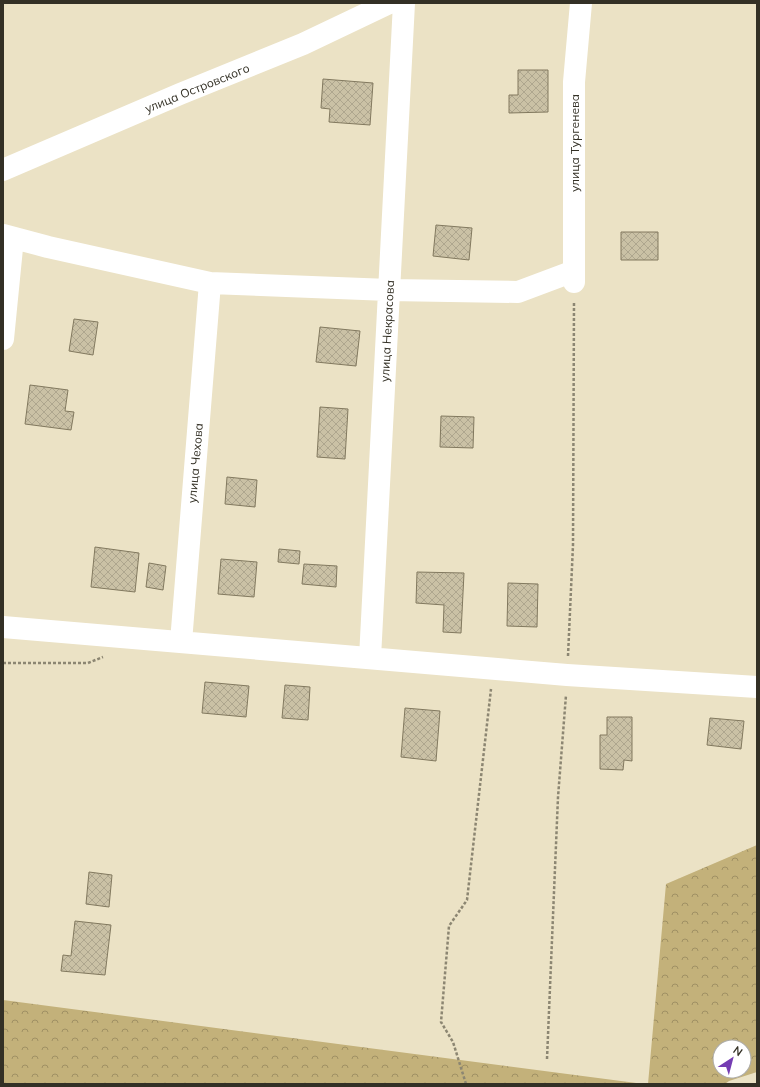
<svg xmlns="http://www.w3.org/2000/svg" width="760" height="1087" viewBox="0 0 760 1087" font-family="Mulish,sans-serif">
	<defs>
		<pattern id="forest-crowns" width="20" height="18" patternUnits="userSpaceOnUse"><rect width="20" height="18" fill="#c3b17a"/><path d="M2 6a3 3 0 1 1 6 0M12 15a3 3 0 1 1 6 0" fill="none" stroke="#9f9064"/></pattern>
		<pattern id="building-cross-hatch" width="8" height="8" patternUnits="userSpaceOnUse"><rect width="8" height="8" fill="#cac1a5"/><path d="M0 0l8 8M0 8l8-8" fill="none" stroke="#aea68e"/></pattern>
	</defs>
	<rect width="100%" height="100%" fill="#ebe2c5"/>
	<path fill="url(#forest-crowns)" fill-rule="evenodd" d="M757,845V1072L729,1081L725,1084H648L666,884ZM720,1047H744V1071H720Z
		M3,1000L644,1084H3Z"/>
	<path fill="url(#building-cross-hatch)" stroke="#82795f" d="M518,70H548V112L509,113V95H518Z
		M323,79L373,83L370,125L329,122L330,109L321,108Z
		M436,225L472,228L469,260L433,256Z
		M621,232H658V260H621Z
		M74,319L98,322L93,355L69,351Z
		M320,327L360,331L356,366L316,362Z
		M30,385L68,390L65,411L74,412L71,430L25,424Z
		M320,407L348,409L345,459L317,457Z
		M441,416L474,417L473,448L440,447Z
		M227,477L257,480L255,507L225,504Z
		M95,547L139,553L135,592L91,587Z
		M279,549L300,551L299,564L278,562Z
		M221,559L257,562L254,597L218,594Z
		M149,563L166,566L163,590L146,587Z
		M304,564L337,566L336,587L302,584Z
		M417,572L464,573L461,633L443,632L444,605L416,603Z
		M508,583L538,584L537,627L507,626Z
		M205,682L249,686L246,717L202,713Z
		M285,685L310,687L308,720L282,718Z
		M405,708L440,711L436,761L401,757Z
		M607,717H632V761L624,760L623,770L600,769V735H607Z
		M710,718L744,721L741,749L707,745Z
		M89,872L112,875L109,907L86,904Z
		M75,921L111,925L105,975L61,971L63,955L71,956Z"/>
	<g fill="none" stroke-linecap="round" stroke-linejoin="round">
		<path stroke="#8c8672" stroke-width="2.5" stroke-dasharray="3 2" stroke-linecap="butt" d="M568,656L573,545L574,301
			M3,663H88L103,657
			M547,1059L558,797L566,695
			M466,1084L453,1042L441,1022L449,926L467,900L491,689"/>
		<path stroke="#fff" stroke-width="22" d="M3,170L180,94L303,44L389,3
			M3,235L48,247L210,283L389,290L518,292L574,271
			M574,282V82L581,3
			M3,339L13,238
			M3,627L567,675L757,687
			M181,642L210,283
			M370,658L404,3"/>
	</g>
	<g text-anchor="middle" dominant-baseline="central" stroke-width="3" stroke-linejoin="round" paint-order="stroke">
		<g font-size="12" fill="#333025" stroke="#fff">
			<text transform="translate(197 88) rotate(-22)">улица Островского</text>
			<text transform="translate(574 143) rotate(-90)">улица Тургенева</text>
			<text transform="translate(387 331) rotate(-87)">улица Некрасова</text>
			<text transform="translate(195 463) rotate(-85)">улица Чехова</text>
		</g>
	</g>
	<rect width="760" height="1087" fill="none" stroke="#333025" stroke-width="8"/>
	<g transform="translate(732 1059) rotate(36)"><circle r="19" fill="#ffffff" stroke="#adaca8"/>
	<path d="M0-3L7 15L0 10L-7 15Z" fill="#753db3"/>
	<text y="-6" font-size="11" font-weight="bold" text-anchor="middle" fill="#333025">N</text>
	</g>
</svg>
